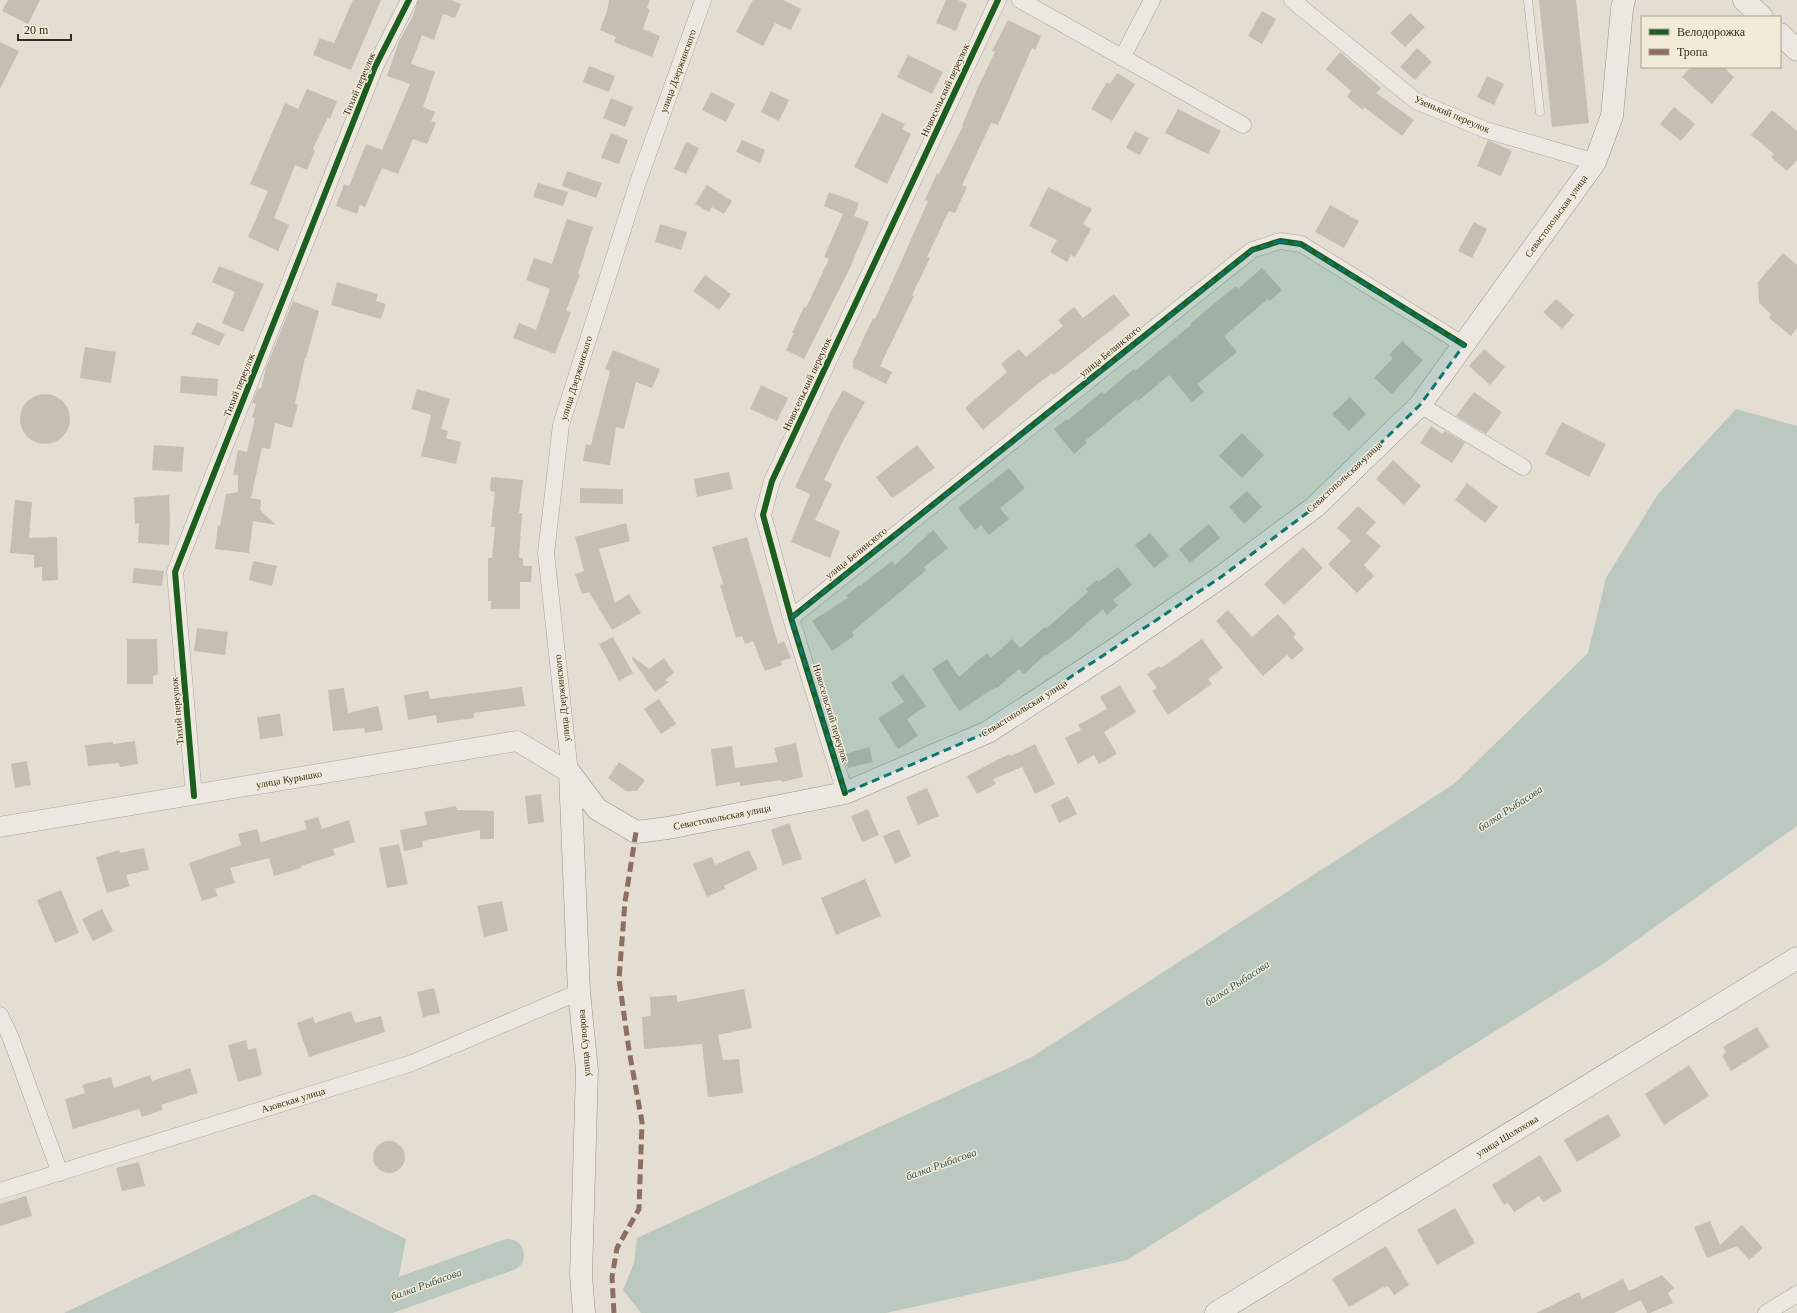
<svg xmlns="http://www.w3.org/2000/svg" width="1797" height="1313" viewBox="0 0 1797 1313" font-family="'Times New Roman',serif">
	<rect width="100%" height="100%" fill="#e3ded1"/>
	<path fill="#bbc8c0" d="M1736,409L1797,426V826L1600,966L1127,1260L886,1313H641L623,1290L634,1263L637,1238L1032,1057L1454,784L1588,653L1606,578L1658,494Z
		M314,1194L406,1239L392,1313H64Z"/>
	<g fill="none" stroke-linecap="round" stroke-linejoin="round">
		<path stroke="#bbc8c0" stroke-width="32" d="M345,1313L508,1255"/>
	</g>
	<path fill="#c6beb2" d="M8,0H40L28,24L2,11Z
		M353,0H381L351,70L313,55L320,38L334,43Z
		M418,0H451L461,4L455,18L443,14L434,40L422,35L411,64L435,72L423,107L435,112L431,121L436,123L427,144L413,139L398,174L382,168L365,207L360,205L357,214L336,206L344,184L349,186L366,144L382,150L410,84L387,76L399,41L413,16Z
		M609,0H650L647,8L650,9L643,29L660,36L652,57L614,42L616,37L600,30L607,11Z
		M753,0H783L801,9L791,30L775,23L763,46L736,32Z
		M946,0H958L967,4L956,31L936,23Z
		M1539,0H1576L1589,123L1552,127Z
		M1262,11L1276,19L1262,44L1248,36Z
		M1410,13L1425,27L1405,47L1390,33Z
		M1008,20L1041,36L1035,50L1032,48L998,125L991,123L962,185L967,187L955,213L949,211L927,257L930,258L912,295L914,296L880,366L892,372L886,384L852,367L854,363H852L873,318L875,319L897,271L928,201L925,200L937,173L939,174L963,126H962L978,87L995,52L992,51Z
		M0,42L19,51L0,89Z
		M1417,48L1432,62L1415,80L1400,67Z
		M1340,52L1381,88L1376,93L1414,120L1402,136L1364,107L1363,110L1347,97L1351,91L1326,69Z
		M908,55L943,72L932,94L897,77Z
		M589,66L615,76L609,92L583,82Z
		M1691,67H1724L1734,77L1712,104L1682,77Z
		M1117,73L1135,84L1112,121L1091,109L1107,82L1110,84Z
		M1487,76L1504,84L1494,105L1477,97Z
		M307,89L337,101L330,119L328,117L313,149L315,151L307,170L295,165L274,218L289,225L278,251L248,237L268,191L250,184L285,103L298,109Z
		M771,91L789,100L779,121L761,112Z
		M711,92L735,104L726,122L702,110Z
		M611,98L633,107L625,127L603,118Z
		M1674,107L1695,124L1681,141L1660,124Z
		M1178,109L1221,131L1208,154L1165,133Z
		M1772,110L1797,131V160L1787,171L1771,157L1774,154L1751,135Z
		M882,113L905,124L902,129L911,134L887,184L854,167Z
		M1135,131L1149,138L1140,155L1126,148Z
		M611,133L628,140L619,164L601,158Z
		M742,140L765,150L760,163L736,152Z
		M1488,140L1512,151L1501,176L1477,166Z
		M686,142L699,148L686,174L674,169Z
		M567,171L602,183L596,198L562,186Z
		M538,183L568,192L563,206L533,197Z
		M707,185L732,201L724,214L712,207L709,212L695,204Z
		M1048,187L1092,209L1083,224L1091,229L1075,257L1071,255L1067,262L1050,252L1057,240L1029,226Z
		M829,192L859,203L854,216L869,222L850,268L804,359L786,350L794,333H792L804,307L806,308L829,259L824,257L843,214L824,206Z
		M1330,205L1359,221L1344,248L1315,232Z
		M567,219L593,227L578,274L580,275L566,311L571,312L555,354L513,338L519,323L536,330L550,289L526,280L534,258L552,264Z
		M1474,222L1487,229L1472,258L1458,251Z
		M660,224L687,232L681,250L655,242Z
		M1783,253L1797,265V328L1791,336L1769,318L1771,314L1759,303L1758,282Z
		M219,266L264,284L243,332L222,323L235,292L212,282Z
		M1262,268L1282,290L1270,301L1268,299L1224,336L1237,352L1197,384L1204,392L1192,402L1169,375L1138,401L1136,399L1085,441L1087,443L1074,454L1054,429L1067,419L1068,420L1102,392L1104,394L1134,369L1135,371L1191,325L1190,324L1216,302L1236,286L1238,289Z
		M705,275L731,294L719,310L693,291Z
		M337,282L378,294L376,301L386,304L381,319L331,305Z
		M1114,294L1130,315L1054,375L1052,373L1025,394L983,430L965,408L1007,372L1001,364L1019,349L1026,357L1063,326L1058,320L1074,307L1083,318Z
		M1556,299L1574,315L1562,329L1543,312Z
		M293,301L319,311L306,358H305L295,404L298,405L292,428L275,423L270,449L262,448L251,498L261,500L260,510L276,525L253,521L249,553L215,549L218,525L220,526L226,494L238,492V475H233L238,450L247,452L255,418L252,417L256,404L252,403L258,388L261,389L266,368Z
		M197,322L225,334L219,346L191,334Z
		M1402,341L1423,360L1392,394L1374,378L1393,358L1389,355Z
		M85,347L116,352L111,383L80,378Z
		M1484,349L1505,367L1490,385L1469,366Z
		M613,350L660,369L652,388L636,382L624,429L616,427L610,465L583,461L586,444L591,445L610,371L605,369Z
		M181,376L218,379L217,396L180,393Z
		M761,385L788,398L777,421L750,409Z
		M417,389L450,399L441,429L448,431L446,438L461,442L456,464L421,456L431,415L411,409Z
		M843,390L865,402L843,441L824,480L832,484L815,520L840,531L830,558L791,542L810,494L795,487L830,413Z
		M1474,392L1502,412L1486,434L1456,416Z
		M20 419a25 25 0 1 1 50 0a25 25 0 1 1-50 0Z
		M1350,397L1366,414L1349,431L1332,414Z
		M1562,422L1606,444L1589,477L1545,454Z
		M1431,426L1442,434L1445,431L1465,443L1452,463L1420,443Z
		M1242,433L1264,455L1242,478L1219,456Z
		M154,445L184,447L182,472L152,470Z
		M917,445L935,468L892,498L876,477Z
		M1393,460L1421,486L1404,505L1376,479Z
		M1009,468L1025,488L1000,508L1009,519L989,535L981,525L975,530L958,508Z
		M729,472L733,489L697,497L694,479Z
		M491,477L523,480L519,513H522L519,558H523V566H532L531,582H520V609H491V601H488V558H492L495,527H491L495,492L490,491Z
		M1467,483L1498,507L1485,523L1455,500Z
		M580,488L623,489V504L580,503Z
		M1247,491L1262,507L1244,524L1229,507Z
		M169,495L170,520L169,545L138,543L139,523L135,524L134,497Z
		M15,500L32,502L29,538L57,537L58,580L42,581V567L34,568V555L10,553Z
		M1358,506L1376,522L1366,533L1381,546L1364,565L1374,576L1357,593L1328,564L1351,541L1337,528Z
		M626,523L630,541L599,549L615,603L629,594L641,613L612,630L589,592L582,594L575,574L584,571L575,537Z
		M1209,524L1220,538L1190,563L1179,549Z
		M933,530L948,548L924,567L926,570L910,584L852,632L854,636L832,651L812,621L848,598L846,596L859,585L860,586L892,561L895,565Z
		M1150,533L1169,556L1154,568L1135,545Z
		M747,537L778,644L784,641L791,658L781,661L782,665L765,671L753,641L745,644L742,636L736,638L720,585L723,584L712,547Z
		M1303,547L1323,568L1284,605L1264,584Z
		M253,561L277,566L272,586L249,580Z
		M1118,567L1132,585L1113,600L1118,605L1107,615L1103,609L1068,640V639L1046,656L1045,655L1024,674L1019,669L997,688L996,687L959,711L932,669L947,659L959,677L987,653L991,658L1012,639L1020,648L1045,627L1047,628L1088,592L1086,589L1097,580L1098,582Z
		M134,568L164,571L162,586L132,583Z
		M1228,610L1252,637L1278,614L1296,634L1293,637L1304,649L1292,660L1287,655L1263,676L1216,621Z
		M197,628L228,632L225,655L194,651Z
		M613,637L633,673L619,681L599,644Z
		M127,639H157L158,674L153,676V684H127Z
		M1202,639L1223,668L1208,679L1212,684L1168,715L1152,691L1157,688L1147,674L1159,666L1161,668Z
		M633,657L649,669L664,658L674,673L665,680L669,682L655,692L632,659Z
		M903,674L926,706L907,719L918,736L898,749L878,718L904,702L891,683Z
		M1120,685L1136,712L1104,732L1117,754L1099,764L1094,755L1078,764L1065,738L1081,730L1078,725L1107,709L1100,697Z
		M522,687L525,706L474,713V718L437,723L436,715L408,720L404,695L428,691L430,699Z
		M344,688L348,713L378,706L383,730L365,733L364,728L333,731L328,690Z
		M659,699L676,724L661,734L644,709Z
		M280,714L283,736L260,739L257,717Z
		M135,741L138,764L120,767L119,763L88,766L85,745L113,742V744Z
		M796,743L803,777L782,782V780L740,786V782L716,786L711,749L732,746L735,768L778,762L774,748Z
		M1035,744L1055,784L1035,794L1022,767L993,779L996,784L977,794L967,776L999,759L1010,754L1011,756Z
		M869,747L873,762L848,768L845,754Z
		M27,761L31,785L15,788L11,764Z
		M619,762L645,780L637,791H626L608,778Z
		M927,788L939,816L918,825L906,797Z
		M541,794L544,822L528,824L525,796Z
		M1068,796L1077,814L1059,823L1051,805Z
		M456,806L457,810L494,811V839H480V830L422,841L423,847L404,851L400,830L427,825L424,812Z
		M868,809L879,835L862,842L851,816Z
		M318,817L322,829L349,820L355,842L333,849L335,855L301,866V868L274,876L269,858L230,868L235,883L215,889L218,896L202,901L189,863L241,845L238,834L257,829L261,842L307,829L304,821Z
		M789,823L802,859L783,865L771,830Z
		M899,829L911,856L895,864L883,836Z
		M399,844L408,884L387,888L379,848Z
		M144,848L149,870L126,875L130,886L107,893L96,857L119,850L120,853Z
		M749,850L758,869L724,886L725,889L707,897L693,864L712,857L715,865Z
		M865,879L881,916L836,935L821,898Z
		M61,890L79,933L55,943L37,900Z
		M502,901L508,931L484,937L477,906Z
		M102,909L113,931L93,941L82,919Z
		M434,988L440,1013L423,1017L417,992Z
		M744,989L752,1028L718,1035L723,1060L739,1059L743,1093L708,1097L702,1044L644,1049L642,1017L651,1016L650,997L677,995V1002Z
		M351,1011L355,1023L381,1016L385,1032L309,1057L297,1023L313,1017L315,1023Z
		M1757,1027L1769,1047L1731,1071L1722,1056L1726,1052L1723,1047Z
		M246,1040L248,1050L256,1048L262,1075L238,1082L228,1045Z
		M1689,1065L1709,1096L1664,1125L1645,1094Z
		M190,1068L198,1093L161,1105L163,1110L142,1117L139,1109L73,1129L65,1099L85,1093L82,1085L111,1077L114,1088L150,1075L152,1081Z
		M1608,1114L1621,1136L1577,1162L1564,1140Z
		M373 1157a16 16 0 1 1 32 0a16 16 0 1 1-32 0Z
		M1540,1155L1562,1191L1543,1202L1539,1196L1514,1212L1508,1203L1504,1205L1492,1185Z
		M139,1162L145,1186L122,1191L116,1168Z
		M26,1196L32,1216L0,1226V1204Z
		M1455,1208L1475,1243L1437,1265L1417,1230Z
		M1710,1221L1720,1245L1742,1225L1763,1248L1749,1260L1737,1246L1707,1258L1694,1227Z
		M1386,1246L1409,1285L1394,1295L1388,1286L1384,1288L1383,1287L1349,1307L1332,1279Z
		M1662,1275L1674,1288L1668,1293L1673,1303L1650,1313H1647L1641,1300L1614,1313H1536L1579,1292L1582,1299L1623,1279L1629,1291Z"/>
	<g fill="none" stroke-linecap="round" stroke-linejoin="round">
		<g stroke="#a9a399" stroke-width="9">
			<path id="service" d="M1528,0L1540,112"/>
		</g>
		<g stroke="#a9a399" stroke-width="17">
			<path id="minor" d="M1020,0L1243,125
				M1292,0L1416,101L1486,130L1595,162
				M1122,58L1152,0
				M1420,405L1523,467
				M791,618L1252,250L1280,241L1301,244L1464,345
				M570,773L546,553L561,425L637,185L703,0
				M845,793L791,618L763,515L772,481L998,0
				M194,796L175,572L375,67L409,0
				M0,1015L10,1036L60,1173
				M0,1191L412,1063L579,992
				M1766,1313L1797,1294"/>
		</g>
		<g stroke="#a9a399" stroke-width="21">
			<path id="tertiary" d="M0,827L517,741L570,773"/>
		</g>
		<g stroke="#98938a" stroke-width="23">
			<path id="secondary" d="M1744,0L1762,17
				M1780,34L1797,50
				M570,773L597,809L636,832L668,828L845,793L988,732L1114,650L1221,577L1315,507L1420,405L1595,162L1612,116L1622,9L1624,0
				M570,773L579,992L587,1070L581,1275L584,1313
				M1216,1313L1797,958"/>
		</g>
		<use href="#service" stroke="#ece8e1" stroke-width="8"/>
		<use href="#minor" stroke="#ece8e1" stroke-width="16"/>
		<use href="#tertiary" stroke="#ece8e1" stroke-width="20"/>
		<use href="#secondary" stroke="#ece8e1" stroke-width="22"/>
		<path stroke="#8d6e63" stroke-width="5" stroke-dasharray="10 5" stroke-linecap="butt" d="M614,1313L612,1277L617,1248L639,1209L642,1122L629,1050L619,979L625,902L636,832"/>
		<g stroke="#f2ebd8" stroke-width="8">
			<path id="cycleway" d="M791,618L1252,250L1280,241L1301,244L1464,345
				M845,793L791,618L763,515L772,481L998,0
				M194,796L175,572L375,67L409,0"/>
		</g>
		<use href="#cycleway" stroke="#1b5e20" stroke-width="6"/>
	</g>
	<path fill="#0f766e" fill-opacity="0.2" stroke="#0f766e" stroke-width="3" stroke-dasharray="8 5" stroke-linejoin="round" d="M1280,241L1301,244L1464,345L1420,405L1315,507L1221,577L988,732L845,793L791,618L1252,250Z"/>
	<g text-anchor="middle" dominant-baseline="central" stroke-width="3" stroke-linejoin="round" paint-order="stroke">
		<g font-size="10" fill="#372c22" stroke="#f2ebd8">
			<text transform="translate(678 71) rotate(-70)">улица Дзержинского</text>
			<text transform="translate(359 84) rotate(-67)">Тихий переулок</text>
			<text transform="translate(945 90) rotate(-65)">Новосельский переулок</text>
			<text transform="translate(1452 114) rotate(23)">Узенький переулок</text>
			<text transform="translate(1556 216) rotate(-54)">Севастопольская улица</text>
			<text transform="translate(1110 351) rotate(-39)">улица Белинского</text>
			<text transform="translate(576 378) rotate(-73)">улица Дзержинского</text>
			<text transform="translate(807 384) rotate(-65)">Новосельский переулок</text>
			<text transform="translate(239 385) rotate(-68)">Тихий переулок</text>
			<text transform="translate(1344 477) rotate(-43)">Севастопольская улица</text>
			<text transform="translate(856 553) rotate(-39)">улица Белинского</text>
			<text transform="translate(562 698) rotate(-96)">улица Дзержинского</text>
			<text transform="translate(1024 708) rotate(-32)">Севастопольская улица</text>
			<text transform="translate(177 711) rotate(-95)">Тихий переулок</text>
			<text transform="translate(831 713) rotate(73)">Новосельский переулок</text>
			<text transform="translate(289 779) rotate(-10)">улица Курышко</text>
			<text transform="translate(722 817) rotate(-11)">Севастопольская улица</text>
			<text transform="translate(584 1043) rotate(-95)">улица Суворова</text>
			<text transform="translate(293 1100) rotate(-17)">Азовская улица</text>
			<text transform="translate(1507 1136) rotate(-31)">улица Шолохова</text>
		</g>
		<g font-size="11" font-style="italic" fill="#335553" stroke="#f2ebd8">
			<text transform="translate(1510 808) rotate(-33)">балка Рыбасова</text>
			<text transform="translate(1237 983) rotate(-33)">балка Рыбасова</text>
			<text transform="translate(941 1164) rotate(-20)">балка Рыбасова</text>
			<text transform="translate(426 1284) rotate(-20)">балка Рыбасова</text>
		</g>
	</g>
	<rect x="1641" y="16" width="140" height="52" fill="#f2ebd8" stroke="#a79f8f"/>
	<rect x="1649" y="29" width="20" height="6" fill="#1b5e20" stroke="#a79f8f"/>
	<text x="1677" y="36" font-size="12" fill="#372c22">Велодорожка</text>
	<rect x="1649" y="49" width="20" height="6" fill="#8d6e63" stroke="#a79f8f"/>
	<text x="1677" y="56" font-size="12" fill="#372c22">Тропа</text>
	<path d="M18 34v6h53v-6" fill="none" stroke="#372c22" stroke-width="2"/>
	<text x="24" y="34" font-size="12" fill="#372c22" stroke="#f2ebd8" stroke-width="3" paint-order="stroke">20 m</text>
</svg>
